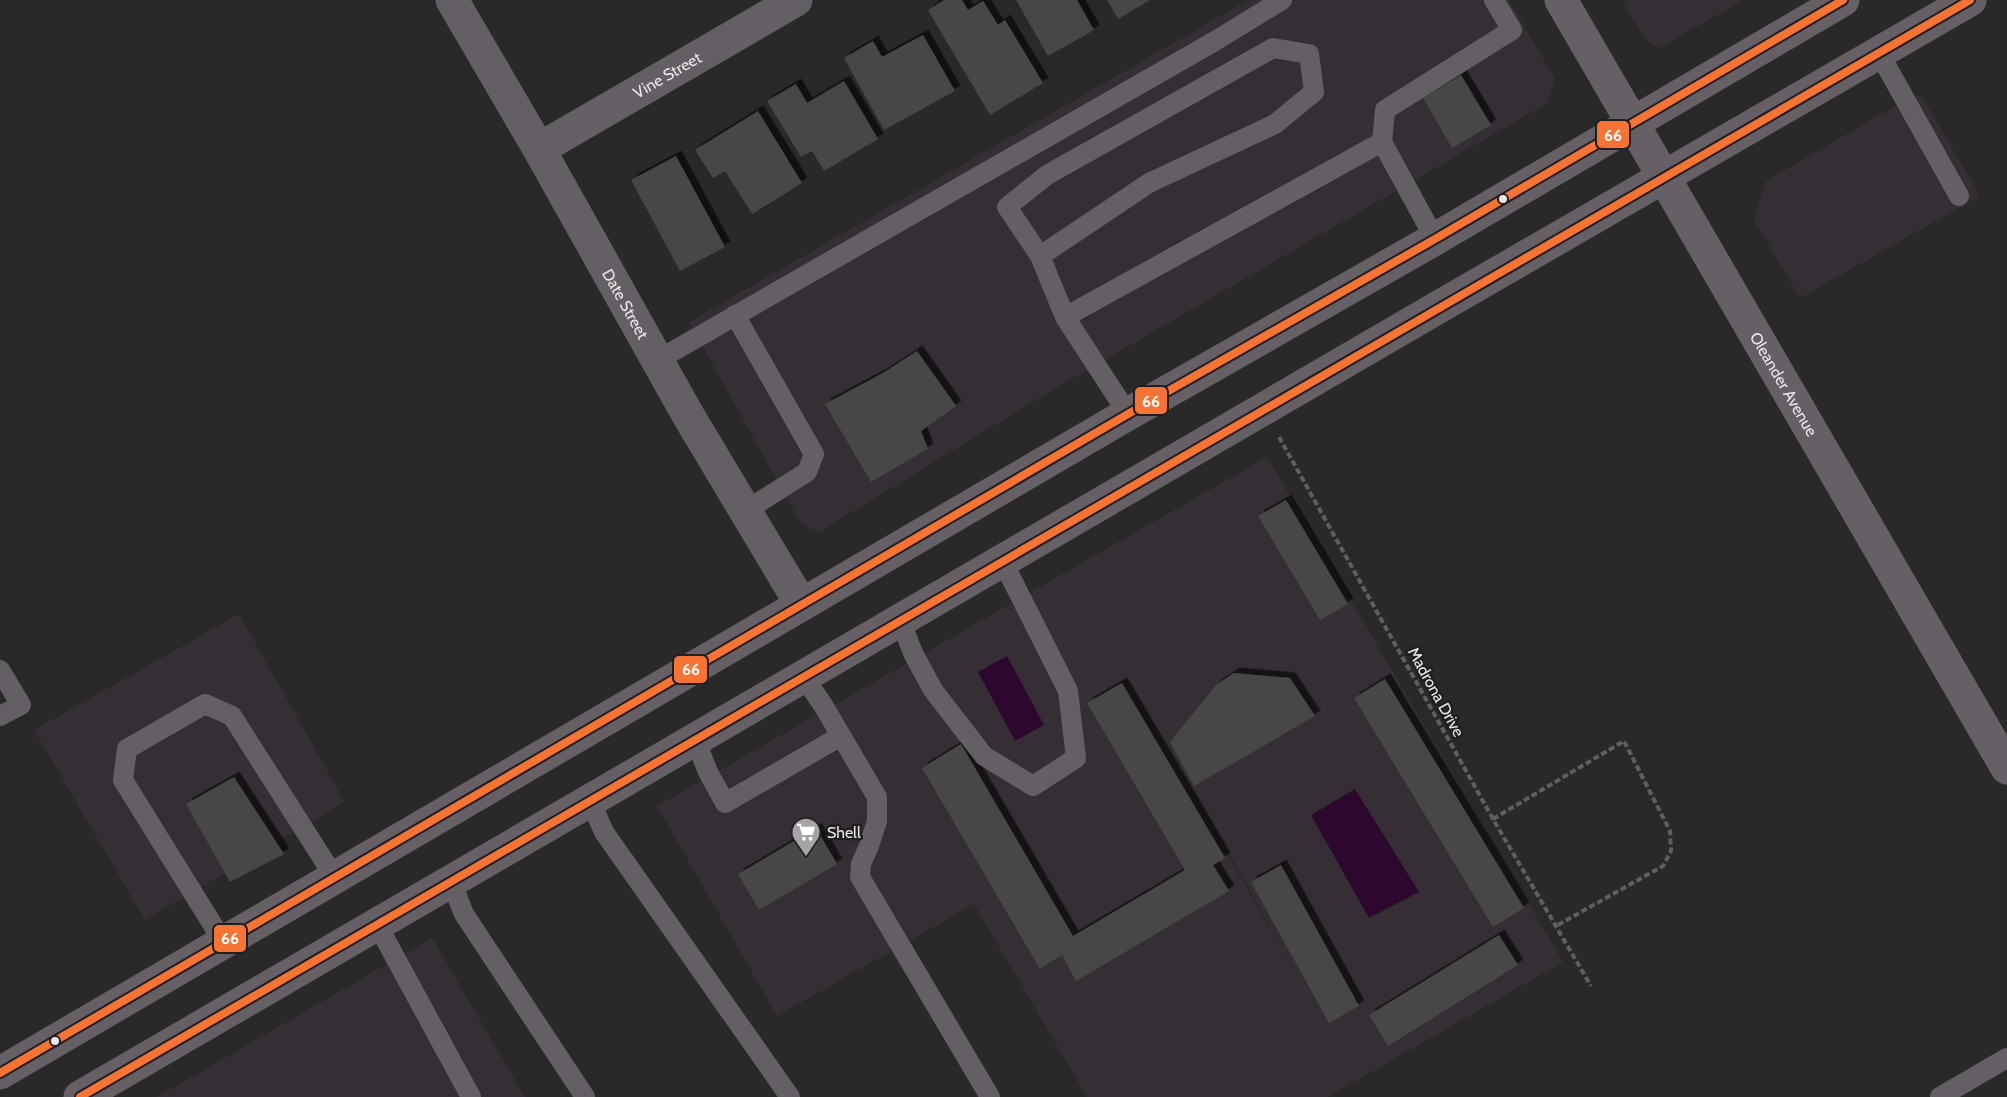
<svg xmlns="http://www.w3.org/2000/svg" width="2007" height="1097" viewBox="0 0 2007 1097" font-family="Cabin,sans-serif">
	<defs>
		<filter id="shadow"><feDropShadow dx="5.5" dy="-5.5" stdDeviation="0" flood-color="#0009"/></filter>
	</defs>
	<rect width="100%" height="100%" fill="#2a292a"/>
	<path fill="#352e35" fill-rule="evenodd" d="M1248,0H1509L1555,79L1546,104L1046,394L819,532L801,524L689,322Z
		M1622,0H1744L1659,48L1646,41Z
		M1921,94L1980,196L1800,298L1754,220L1766,181L1877,116Z
		M1267,457L1563,962L1328,1097H1087L974,904L777,1016L657,806ZM1136,696L1231,857L1302,984Z
		M239,614L345,802L145,920L34,730Z
		M432,938L525,1097H156L181,1083Z"/>
	<path fill="#2d072e" d="M1007,656L1044,725L1015,741L978,672Z
		M1355,789L1419,892L1369,918L1311,815Z"/>
	<path fill="#474647" filter="url(#shadow)" d="M944,0H962L968,10L983,1L998,25L1005,20L1043,83L990,115L928,10Z
		M1016,0H1077L1094,30L1048,56Z
		M1107,0H1150L1118,19Z
		M923,35L955,91L884,130L844,58L873,41L882,57Z
		M1461,75L1491,125L1452,148L1423,98Z
		M844,81L878,139L824,171L812,151L801,157L767,101L796,84L807,103Z
		M758,111L802,183L752,214L725,171L713,178L695,150Z
		M676,156L725,247L680,271L631,180Z
		M917,351L956,406L921,431L928,449L871,482L825,404L883,373Z
		M1286,500L1348,604L1320,620L1258,516Z
		M1234,673L1290,678L1315,716L1194,786L1170,742L1216,685Z
		M1385,679L1524,908L1493,927L1354,698Z
		M1122,683L1225,858L1213,865L1229,891L1076,981L1062,955L1040,969L922,768L961,744L1073,936L1185,870L1087,703Z
		M234,777L284,854L230,882L186,804Z
		M816,828L837,864L759,910L738,874Z
		M1281,865L1359,1006L1329,1023L1251,882Z
		M1499,935L1518,965L1388,1046L1369,1015Z"/>
	<g fill="none" stroke-linecap="round" stroke-linejoin="round">
		<path stroke="#615e61" stroke-width="4" stroke-dasharray="6 3" stroke-linecap="butt" d="M1279,437L1493,819L1591,986
			M1493,819L1624,741L1670,831L1671,851L1663,866L1556,926"/>
		<path stroke="#645f64" stroke-width="20" d="M1879,53L1959,196
			M1435,239L1382,142L1385,110L1512,30L1494,0
			M1040,256L1149,183L1275,124L1314,92L1309,54L1273,48L1047,175L1007,207L1040,256L1065,317
			M735,315L814,454L807,472L745,511
			M656,361L1215,41L1282,0
			M1128,414L1065,317L1382,142
			M900,619L913,653L933,690L984,756L1033,786L1076,758L1068,691L1002,560
			M0,670L21,705L0,716
			M803,676L823,705L877,797V821L869,846L861,864L860,877L990,1097
			M695,739L708,772L725,803L841,736
			M590,800L604,832L790,1097
			M451,881L464,914L585,1097
			M377,924L471,1097
			M224,943L123,780L127,749L205,704L232,716L335,878
			M1940,1097L2007,1058"/>
		<g stroke="#645f64" stroke-width="33">
			<path id="s1" d="M452,0L539,149L688,415L801,604"/>
			<path id="s2" d="M539,149L796,0"/>
		</g>
		<path stroke="#666066" stroke-width="33" id="s3" d="M1561,0L2007,768"/>
		<path stroke="#665f66" stroke-width="33" d="M0,1073L1128,414L1435,239L1843,0
			M80,1097C709,730 1339,364 1970,0"/>
		<g stroke="#211e21" stroke-width="12">
			<path id="bus-1" d="M0,1073L1128,414L1435,239L1843,0
				M80,1097L1970,0"/>
		</g>
		<use href="#bus-1" stroke="#f57335" stroke-width="8"/>
	</g>
	<defs>
		<g id="supermarket-pin" transform="scale(1.5)"><path d="M0 17L-7.5 6A9.5 9.5 0 1 1 7.5 6Z" fill="#a6a4a6" stroke="#211e21"/><path d="M-6-5.5h2.5l.6 2H6L4.5 2H-2.5L-4.4-4H-6ZM-1.5 3.2a1.3 1.3 0 1 0 .1 0ZM3 3.2a1.3 1.3 0 1 0 .1 0Z" fill="#fff"/></g>
	</defs>
	<g fill-rule="evenodd">
		<use href="#supermarket-pin" x="806" y="832"/>
	</g>
	<g fill="#e9e7e9" stroke="#211e21" stroke-width="2">
		<circle cx="1503" cy="199" r="5"/>
		<circle cx="55" cy="1041" r="5"/>
	</g>
	<g text-anchor="middle" dominant-baseline="central" stroke-width="5" stroke-linejoin="round" paint-order="stroke">
		<g font-size="16" fill="#e9e7e9" stroke="#211e21">
			<text stroke="none"><textPath href="#s2" startOffset="148">Vine Street</textPath></text>
			<text stroke="none"><textPath href="#s1" startOffset="350">Date Street</textPath></text>
			<text stroke="none"><textPath href="#s3" startOffset="444">Oleander Avenue</textPath></text>
			<text transform="translate(1436 692) rotate(61)">Madrona Drive</text>
		</g>
		<g font-size="16" fill="#e9e7e9" stroke="#211e21" text-anchor="start">
			<text x="827" y="832">Shell</text>
		</g>
	</g>
	<g stroke="#211e21" stroke-width="2">
		<rect x="1596" y="120" width="34" height="29" rx="6" fill="#f57335"/>
		<rect x="1134" y="386" width="34" height="29" rx="6" fill="#f57335"/>
		<rect x="673" y="655" width="35" height="29" rx="6" fill="#f57335"/>
		<rect x="213" y="924" width="34" height="29" rx="6" fill="#f57335"/>
	</g>
	<g font-size="16" text-anchor="middle" font-weight="bold" fill="#fff">
		<text x="1613" y="141">66</text>
		<text x="1151" y="407">66</text>
		<text x="691" y="675">66</text>
		<text x="230" y="944">66</text>
	</g>
</svg>
